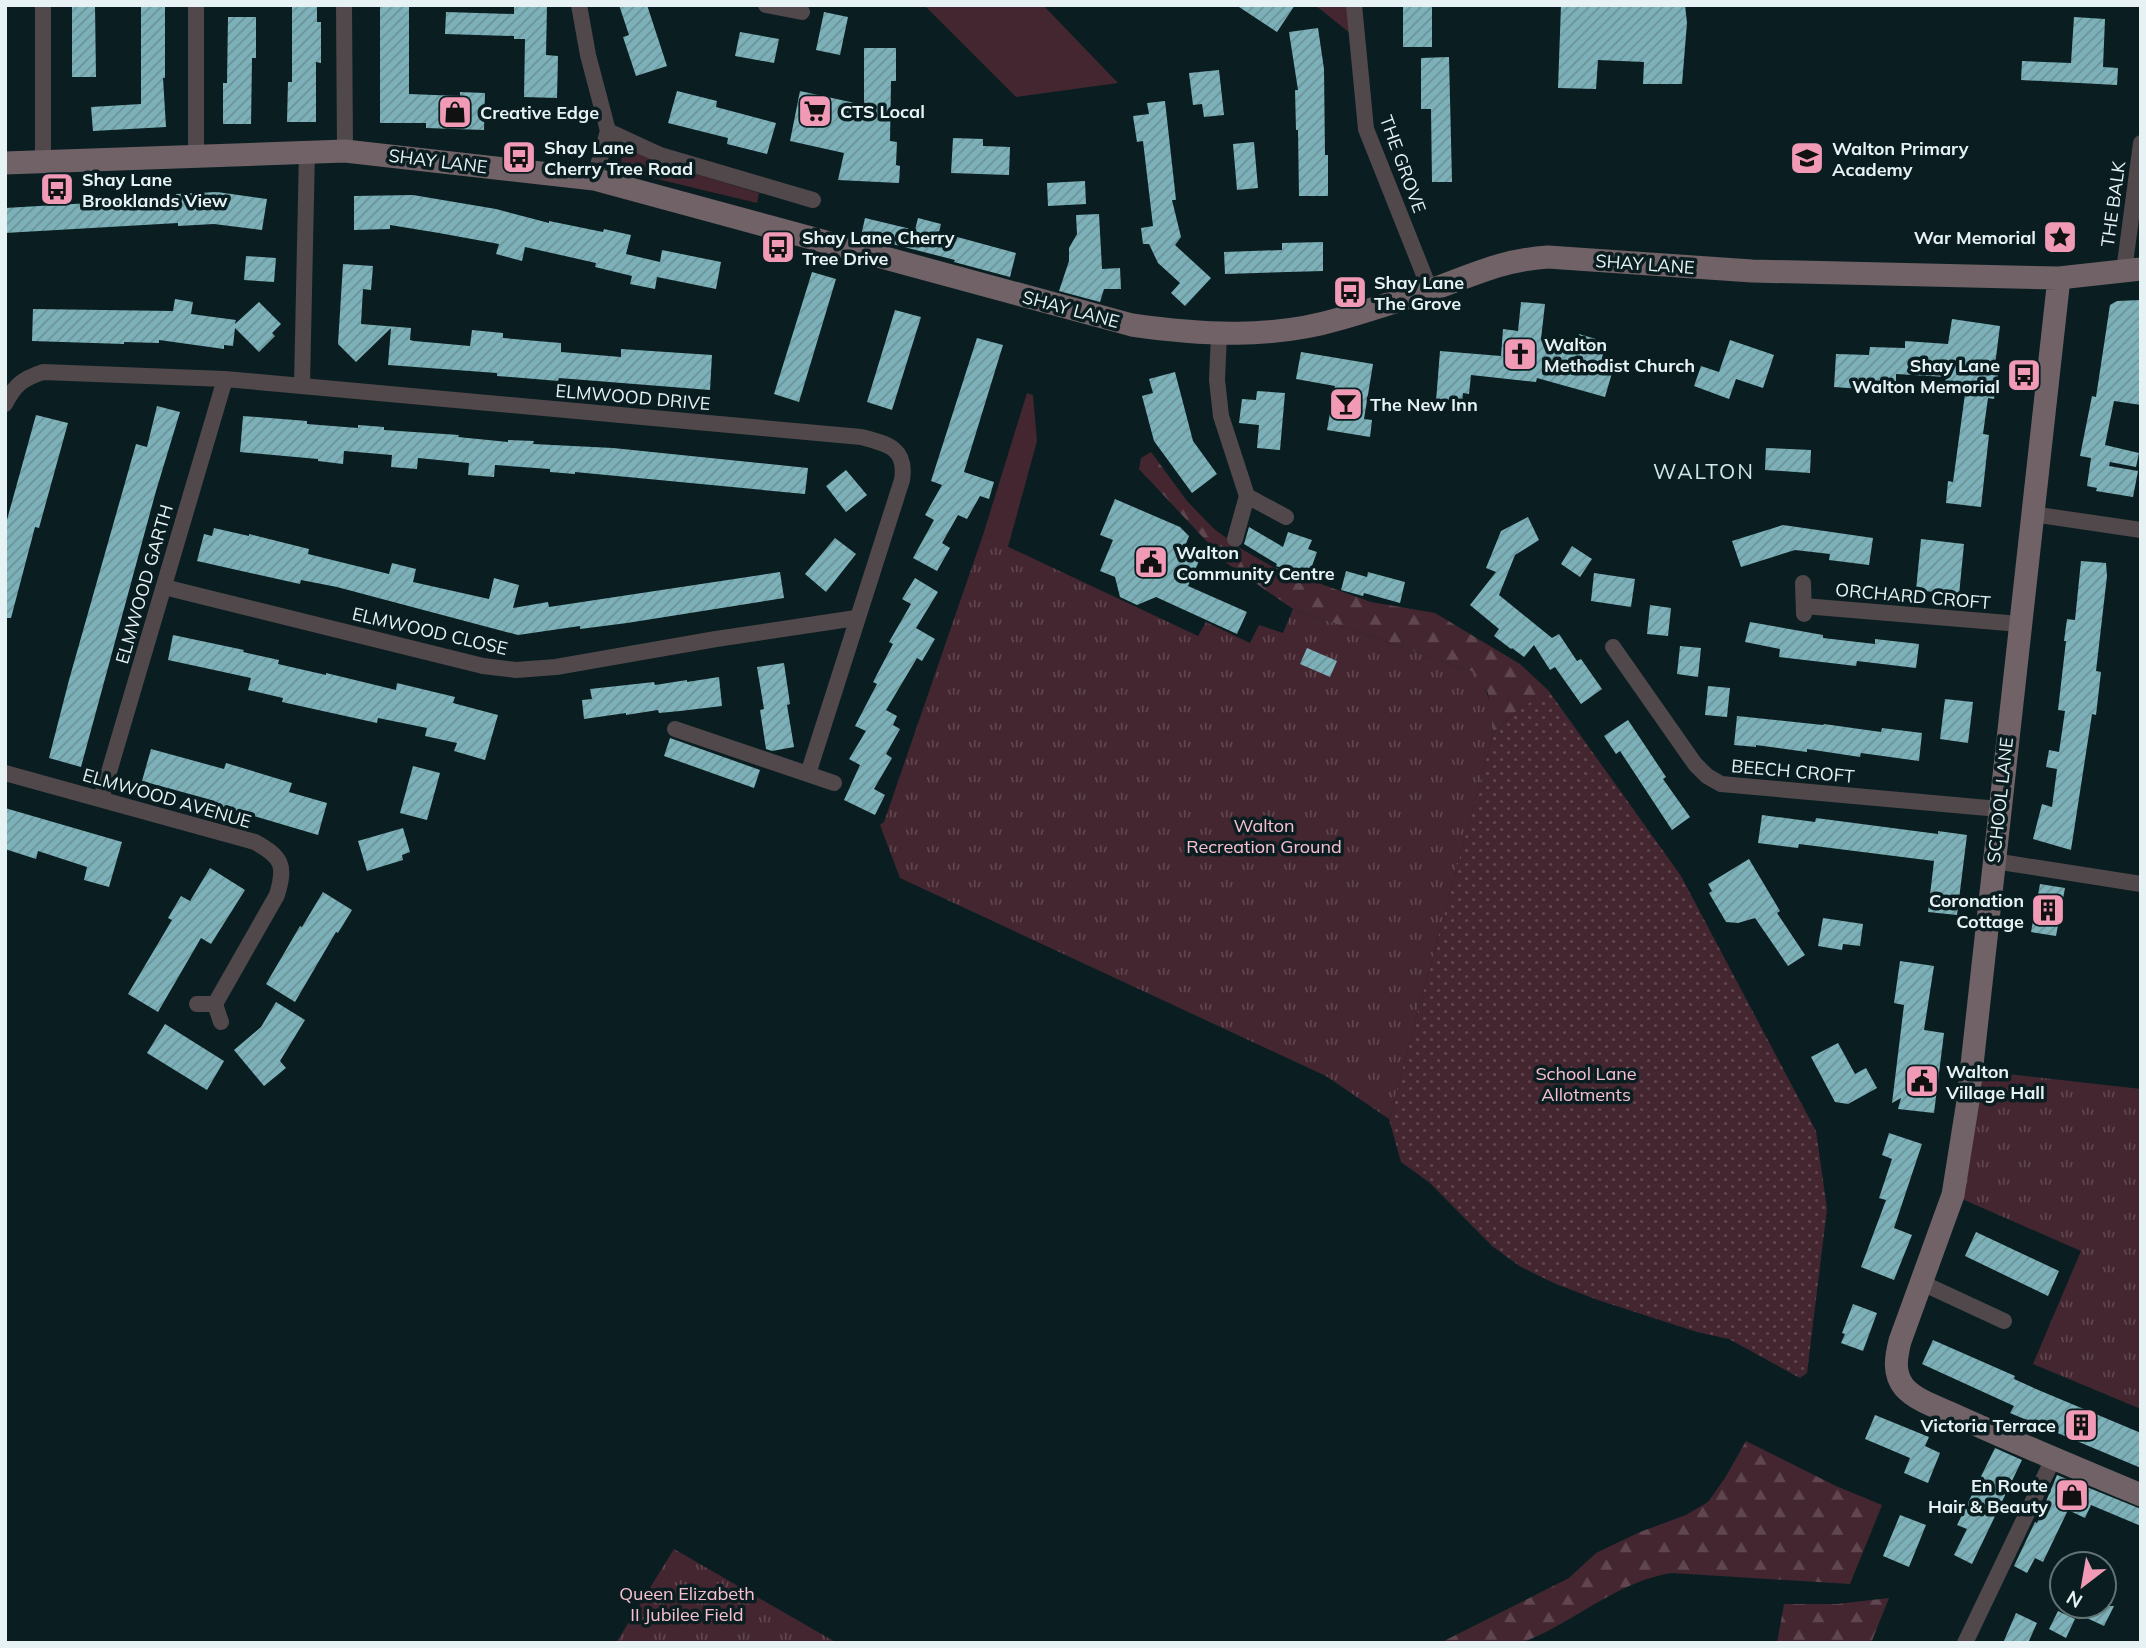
<svg xmlns="http://www.w3.org/2000/svg" width="2146" height="1648" viewBox="0 0 2146 1648" font-family="Mulish,sans-serif">
	<defs>
		<pattern id="forest-firs" width="22" height="20" patternUnits="userSpaceOnUse" patternTransform="scale(1.75)"><rect width="22" height="20" fill="#442630"/><path d="M5 1l3.5 6h-7zM16 11l3.5 6h-7z" fill="#5f464f"/></pattern>
		<pattern id="park-tufts" width="24" height="20" patternUnits="userSpaceOnUse" patternTransform="scale(1.75)"><rect width="24" height="20" fill="#442630"/><path d="M3 7l-1-3M5 7V3M7 7l1-3M15 17l-1-3M17 17v-4M19 17l1-3" fill="none" stroke="#5f464f"/></pattern>
		<pattern id="garden-dots" width="8" height="8" patternUnits="userSpaceOnUse" patternTransform="scale(1.75)"><rect width="8" height="8" fill="#442630"/><path d="M2 2h.1M6 6h.1" fill="none" stroke="#5f464f" stroke-width="1.8" stroke-linecap="round"/></pattern>
		<pattern id="building-hatch" width="6" height="6" patternUnits="userSpaceOnUse" patternTransform="scale(1.75)"><rect width="6" height="6" fill="#7db1b9"/><path d="M-1 1l2-2M0 6l6-6M5 7l2-2" fill="none" stroke="#6c9297"/></pattern>
	</defs>
	<rect width="100%" height="100%" fill="#0a1e21"/>
	<path fill="#442630" d="M924,5H1043L1118,83L1016,97Z
		M1315,5H1354L1356,38Z
		M624,149L636,152L656,162L759,193L757,203L628,172L622,167L621,154Z
		M1027,393L1033,395L1037,441L1008,547L983,535Z"/>
	<path fill="url(#forest-firs)" d="M1151,452L1187,501L1213,528L1240,548L1271,566L1371,602L1435,613L1520,664L1548,690L1513,714L1493,734L1488,693L1473,672L1293,609L1228,564L1139,469L1141,458Z
		M1746,1441L1836,1486L1882,1505L1850,1584L1672,1573C1618,1581 1576,1621 1526,1641C1514,1646 1458,1643 1440,1643L1569,1578L1596,1553L1640,1532L1686,1515L1708,1502L1725,1478Z
		M1889,1598L1871,1643H1777L1784,1604H1837Z"/>
	<path fill="url(#park-tufts)" d="M983,535L1198,636L1206,622L1250,643L1259,625L1283,633L1293,609L1473,672C1492,690 1490,709 1493,734L1389,1119L1326,1076L900,878L880,825L884,822Z
		M1972,1070L2141,1089V1409L2033,1364L2081,1251L1953,1195Z
		M674,1549L837,1643H616Z"/>
	<path fill="url(#garden-dots)" d="M1548,690L1681,876L1816,1131L1827,1209L1807,1373L1800,1378L1729,1339L1697,1332L1598,1300L1556,1284L1521,1267L1492,1246L1430,1183L1401,1162L1389,1119L1493,734L1513,714Z"/>
	<path fill="url(#building-hatch)" d="M72,5H95L96,77H72Z
		M141,5H165V78H163L166,127L93,131L91,107L141,104Z
		M292,5H317V22H321V63L316,62V122H287L288,82H292Z
		M380,5H409V94L460,96V92L485,93L484,130L426,128V123H380Z
		M514,5H547L546,55L558,56L557,98L524,97L525,39H514V36L445,34L446,12L514,14Z
		M619,5H647L667,66L636,76L623,37L629,35Z
		M1236,5H1295L1277,32Z
		M1561,5H1685L1687,23L1682,84H1643L1644,62L1598,60L1596,89L1558,88Z
		M1403,6L1432,7V47H1403Z
		M824,12L848,17L840,55L816,50Z
		M228,17H256V58H252L251,124H223V83H227Z
		M2074,17L2105,19L2103,67L2118,68L2117,85L2021,80L2022,61L2071,63Z
		M1318,28L1324,69L1325,155H1328V196H1299L1298,130H1296L1295,90H1298L1289,32Z
		M740,32L779,39L774,63L735,56Z
		M864,48H896V81H891L890,141L897,142L896,165L900,166L899,183L838,180L844,153L790,141L800,91L864,105Z
		M1449,57L1452,182H1432L1431,109H1421V58Z
		M1219,70L1224,115L1204,117L1202,104L1193,105L1189,73Z
		M677,91L717,101L716,107L776,123L767,154L727,144L728,138L668,123Z
		M1165,101L1176,200H1172L1181,237L1175,245L1211,278L1185,306L1171,293L1180,283L1158,263L1149,244H1143L1141,228L1153,226L1143,141L1137,142L1133,116L1149,114L1147,103Z
		M953,138L983,139V146L1010,147L1009,175L951,173Z
		M1254,142L1258,188L1237,190L1233,144Z
		M1085,181L1086,204L1048,206L1047,183Z
		M217,192L267,199L262,230L214,224L178,226V223L5,233V208L176,198V194Z
		M413,195L496,209L549,223V221L603,232L604,229L631,235L626,254L660,262L662,250L721,262L716,289L657,277L655,289L630,284L632,276L595,267L596,263L525,247L522,261L496,254L499,244L439,233L390,225V229L354,230V196Z
		M1099,214L1102,269L1120,268L1121,289H1104L1100,302L1059,291L1069,261V248L1077,234L1076,215Z
		M865,218L915,230L918,218L941,224L939,232L1016,253L1010,277L954,262L955,260L861,236Z
		M1323,242V271L1225,274L1224,252L1282,250V243Z
		M246,256L276,258L274,282L244,280Z
		M343,264L373,266L371,290L363,289L361,324L411,328L410,340L414,341L470,346L472,330L503,333V338L561,343V352L621,357V349L712,355L710,390L559,378L558,381L535,379L497,376V373L388,365L391,328L356,362L338,344Z
		M812,272L836,279L799,402L774,394Z
		M175,299L193,302L191,314L236,320L235,324L259,302L281,324L272,333L275,336L259,352L235,328L233,346L224,345V349L159,340V343L124,342V344L32,341L33,309L173,311Z
		M2141,300V405L2114,401L2105,445L2139,453L2136,467L2110,462L2109,466L2138,471L2133,497L2096,491L2097,488L2087,486L2091,458L2080,456L2092,396L2096,397L2110,305L2117,301Z
		M1521,302L1545,304L1541,339L1575,348L1579,334L1606,342L1601,362L1614,366L1605,397L1537,378L1536,382L1471,375L1469,394L1463,393L1462,403L1436,401L1440,351L1501,356L1503,329L1518,331Z
		M895,310L921,317L892,410L867,402Z
		M1952,319L2000,326L1994,373L1998,374L1994,399L1988,398L1983,434L1989,435L1981,507L1946,503L1948,481L1953,482L1965,394L1944,391L1946,377L1896,374V382L1862,380V389L1834,387L1836,354L1869,355L1870,347L1905,348V341L1948,344Z
		M977,338L1003,345L964,472L994,482L989,499L980,496L967,519L958,515L942,543L950,548L937,571L913,558L934,520L925,515L942,485L931,481Z
		M1730,340L1774,355L1763,388L1736,379L1729,399L1694,386L1701,366L1719,372Z
		M1301,352L1373,364L1364,419L1372,420L1370,437L1327,430L1335,386L1296,379Z
		M1175,372L1193,441L1217,474L1192,493L1154,441L1142,396L1153,393L1149,379Z
		M1257,391L1285,393L1280,450L1257,448L1259,425L1239,423L1242,399L1256,400Z
		M157,406L180,412L156,491L81,767L49,758L69,680L136,444L147,447Z
		M36,415L68,423L39,528L35,527L11,618H5V527Z
		M243,416L307,421V424L358,428V425L384,427V430L459,435L458,437L508,442V440L534,441L533,444L613,448L808,468L805,494L575,472V474L550,472V469L495,465L494,477L468,475L469,463L418,458L417,469L391,467L392,455L344,451L343,464L318,461V459L240,452Z
		M1766,448L1811,450L1810,473L1765,470Z
		M846,470L867,495L846,512L826,486Z
		M1115,499L1180,527L1189,536L1185,546L1202,554L1188,586L1247,612L1237,634L1156,597L1137,605L1120,597L1115,577L1100,571L1113,540L1100,535Z
		M1528,517L1539,540L1515,555L1499,595L1552,638L1559,634L1577,661L1581,659L1602,689L1581,704L1555,667L1550,670L1534,645L1524,657L1512,648L1511,649L1494,636L1499,629L1470,605L1496,572L1486,568L1501,531Z
		M1783,525L1873,538L1869,565L1829,560L1830,554L1795,550L1741,567L1732,541Z
		M1249,527L1283,547L1288,532L1312,540L1308,549L1317,552L1308,577L1276,566L1277,564L1244,544Z
		M214,528L249,536V534L309,549L308,554L389,574L392,563L416,569L413,582L489,599L494,578L519,585L513,608L548,602L549,607L780,572L784,598L627,623L580,629V626L518,635L337,587L301,580L300,584L197,561L204,534L212,536Z
		M835,538L856,554L826,592L805,574Z
		M1921,539L1964,544L1959,595L1916,590Z
		M1572,546L1592,559L1580,577L1561,564Z
		M2081,561L2106,563L2107,576L2096,671L2101,672L2096,715L2092,714L2071,850L2033,839L2042,804L2052,807L2057,769L2046,767L2049,750L2059,752L2065,711L2058,710L2066,641H2064L2067,619L2075,620Z
		M1346,571L1367,577L1368,572L1405,582L1400,603L1364,593L1363,596L1341,590Z
		M1594,573L1635,579L1631,607L1591,601Z
		M915,578L938,592L916,628L935,639L922,661L917,658L886,710L897,716L893,725L900,729L886,754L892,758L874,789L885,795L875,815L844,800L860,765L849,759L866,731L855,726L877,684L873,682L893,644L889,642L911,604L902,599Z
		M1650,605L1671,608L1668,636L1647,634Z
		M1750,622L1823,635V638L1875,644V639L1919,644L1916,668L1857,661L1856,666L1779,657L1780,649L1745,642Z
		M173,635L244,650L243,652L279,660L278,664L326,675V673L396,690L397,683L455,697L453,703L498,715L485,760L454,751L457,743L425,736L427,728L378,718L377,723L282,702L283,698L248,690L251,678L168,660Z
		M1680,646L1701,648L1698,677L1677,674Z
		M1307,648L1337,661L1330,677L1300,664Z
		M784,663L790,704L787,705L794,747L772,751L766,749L760,710L764,709L757,667Z
		M719,677L722,706L680,711L659,713L658,710L626,715V713L584,719L582,700L592,699L590,689L654,682L655,685L687,680V682Z
		M1708,686L1730,688L1727,717L1705,715Z
		M1945,699L1973,702L1968,743L1940,739Z
		M1737,716L1823,725L1824,724L1881,732L1882,728L1922,733L1919,761L1861,753L1860,757L1807,749V752L1756,745V747L1734,745Z
		M1628,720L1666,777L1663,779L1690,817L1672,830L1620,751L1616,754L1604,736Z
		M670,738L760,770L754,788L664,756Z
		M151,749L224,769L226,763L292,783L289,792L327,803L318,835L214,804L215,801L142,781Z
		M413,766L440,773L427,820L400,813Z
		M5,808L122,842L109,887L84,880L87,867L38,851L36,859L5,849Z
		M1762,815L1815,822L1816,818L1938,834V831L1967,835L1957,915L1928,912L1934,861L1799,844L1798,848L1758,843Z
		M403,828L410,852L402,855L403,860L367,871L358,841Z
		M1749,859L1780,911L1777,913L1805,955L1788,966L1755,918L1738,923L1726,922L1709,893L1712,891L1708,884Z
		M210,868L245,890L211,944L201,938L158,1012L128,994L172,920L168,918L181,896L190,901Z
		M2040,884L2065,888L2056,936L2031,932Z
		M323,892L352,910L338,933L336,932L295,1002L266,984L300,926L302,927Z
		M1823,918L1863,924L1860,946L1843,944L1842,950L1818,946Z
		M1900,961L1934,966L1924,1030L1944,1033L1934,1113L1898,1109L1901,1098L1892,1103L1904,1005L1894,1003Z
		M276,1002L305,1020L280,1061L286,1068L264,1086L234,1050L261,1027Z
		M165,1024L224,1061L207,1090L147,1053Z
		M1838,1043L1855,1074L1866,1068L1877,1088L1848,1104L1835,1102L1811,1057Z
		M1889,1133L1922,1144L1894,1228L1912,1235L1894,1280L1861,1267L1886,1200L1879,1198L1892,1159L1882,1155Z
		M1976,1232L2059,1271L2048,1296L1965,1256Z
		M1853,1304L1877,1313L1863,1351L1841,1343L1845,1334L1842,1333Z
		M1933,1340L2015,1376L2014,1379L2036,1389L2141,1433V1468L2010,1413L2014,1406L1922,1364Z
		M1875,1415L1929,1437L1925,1446L1940,1453L1928,1483L1904,1473L1910,1458L1865,1439Z
		M1995,1448L2022,1460L1972,1564L1954,1555L1967,1529L1957,1525Z
		M2057,1475L2141,1509V1526L2091,1505L2085,1518L2068,1510L2043,1562L2035,1558L2027,1573L2014,1566L2035,1522L2037,1523Z
		M1900,1515L1926,1525L1909,1567L1883,1556Z
		M2061,1606H2114L2104,1626Z
		M2058,1611L2075,1619L2066,1638L2049,1629Z
		M2016,1613L2037,1623L2028,1643H2003Z"/>
	<g fill="none" stroke-linecap="round" stroke-linejoin="round">
		<path stroke="#51484b" stroke-width="16" d="M43,5V162
			M196,5V156
			M344,5L345,151
			M579,5L588,55L608,131L594,179
			M766,5L802,12
			M1354,5L1366,129L1430,290
			M608,131L660,155L813,200
			M2124,271L2141,143
			M1219,334L1217,380L1221,416L1247,496
			M302,385L307,151
			M5,404C15,385 22,379 43,372L225,379L861,437C888,444 907,448 902,480L808,774
			M2032,514L2141,530
			M1235,539L1247,496L1286,517
			M1803,583L1804,614
			M164,587L483,666L516,670L556,667L716,639L856,618
			M1804,606L2020,624
			M1613,647L1695,764L1707,776L1721,784L1999,809
			M675,729L834,783
			M5,773L255,842C282,857 286,865 277,895L215,1004
			M101,799L225,379
			M1994,861L2141,884
			M197,1004H215L221,1022
			M1922,1283L2004,1321
			M1965,1643L2053,1459"/>
		<path stroke="#706266" stroke-width="23" d="M5,163L345,151L594,179L1132,325C1201,335 1272,339 1339,319C1370,310 1401,300 1431,290C1473,275 1502,260 1548,257L1752,271L2059,278L2141,269
			M2059,278L1968,1101L1953,1195L1900,1341C1896,1357 1893,1373 1904,1387C1917,1402 1943,1409 1961,1418C2021,1445 2081,1470 2141,1495"/>
	</g>
	<defs>
		<g id="supermarket-square" transform="scale(1.75)"><rect x="-9" y="-9" width="18" height="18" rx="4" fill="#f09ab6" stroke="#0a1e21"/><path d="M-6-5.5h2.5l.6 2H6L4.5 2H-2.5L-4.4-4H-6ZM-1.5 3.2a1.3 1.3 0 1 0 .1 0ZM3 3.2a1.3 1.3 0 1 0 .1 0Z" fill="#111"/></g>
		<g id="shop-square" transform="scale(1.75)"><rect x="-9" y="-9" width="18" height="18" rx="4" fill="#f09ab6" stroke="#0a1e21"/><path d="M-5-2.5h2.3a2.7 3.5 0 0 1 5.4 0H5L5.5 6h-11ZM-1.5-2.5h3a1.5 2.3 0 0 0-3 0Z" fill="#111"/></g>
		<g id="bus-square" transform="scale(1.75)"><rect x="-9" y="-9" width="18" height="18" rx="4" fill="#f09ab6" stroke="#0a1e21"/><path d="M-5-6H5V4H4V6H2V4H-2V6H-4V4H-5ZM-3.5-4V0h7V-4ZM-3.5 1.2v1.5H-2V1.2ZM2 1.2v1.5H3.5V1.2Z" fill="#111"/></g>
		<g id="school-square" transform="scale(1.75)"><rect x="-9" y="-9" width="18" height="18" rx="4" fill="#f09ab6" stroke="#0a1e21"/><path d="M0-5L7-2L0 1L-7-2ZM-4 1L0 2.5L4 1V4Q0 6-4 4Z" fill="#111"/></g>
		<g id="sight-square" transform="scale(1.75)"><rect x="-9" y="-9" width="18" height="18" rx="4" fill="#f09ab6" stroke="#0a1e21"/><path d="M0-6L1.8-2.2L6-1.7L2.9 1.2L3.7 5.4L0 3.3L-3.7 5.4L-2.9 1.2L-6-1.7L-1.8-2.2Z" fill="#111"/></g>
		<g id="church-square" transform="scale(1.75)"><rect x="-9" y="-9" width="18" height="18" rx="4" fill="#f09ab6" stroke="#0a1e21"/><path d="M-1.2-6h2.4v3.5h3.3v2.4h-3.3V6h-2.4V-.1h-3.3v-2.4h3.3Z" fill="#111"/></g>
		<g id="bar-square" transform="scale(1.75)"><rect x="-9" y="-9" width="18" height="18" rx="4" fill="#f09ab6" stroke="#0a1e21"/><path d="M-6-5H6L.8 .8V4.5H3.5V6h-7V4.5H-.8V.8Z" fill="#111"/></g>
		<g id="civic-square" transform="scale(1.75)"><rect x="-9" y="-9" width="18" height="18" rx="4" fill="#f09ab6" stroke="#0a1e21"/><path d="M-.6-6.5H3V-4.5H.6V-3L4-1V1h2V6H-6V1h2V-1L-.6-3ZM-1.2 2.5V6h2.4V2.5Z" fill="#111"/></g>
		<g id="building-square" transform="scale(1.75)"><rect x="-9" y="-9" width="18" height="18" rx="4" fill="#f09ab6" stroke="#0a1e21"/><path d="M-4-6H4V6H1V3H-1V6H-4ZM-2.5-4.3h1.7v1.8h-1.7ZM.8-4.3h1.7v1.8H.8ZM-2.5-1h1.7V.8h-1.7ZM.8-1h1.7V.8H.8Z" fill="#111"/></g>
	</defs>
	<g fill-rule="evenodd">
		<use href="#supermarket-square" x="815" y="111"/>
		<use href="#shop-square" x="455" y="112"/>
		<use href="#bus-square" x="519" y="157"/>
		<use href="#school-square" x="1807" y="158"/>
		<use href="#bus-square" x="57" y="189"/>
		<use href="#sight-square" x="2060" y="237"/>
		<use href="#bus-square" x="778" y="247"/>
		<use href="#bus-square" x="1350" y="292"/>
		<use href="#church-square" x="1520" y="354"/>
		<use href="#bus-square" x="2024" y="375"/>
		<use href="#bar-square" x="1346" y="404"/>
		<use href="#civic-square" x="1151" y="562"/>
		<use href="#building-square" x="2048" y="910"/>
		<use href="#civic-square" x="1922" y="1081"/>
		<use href="#building-square" x="2081" y="1425"/>
		<use href="#shop-square" x="2072" y="1495"/>
	</g>
	<g text-anchor="middle" dominant-baseline="central" stroke-width="7" stroke-linejoin="round" paint-order="stroke">
		<g font-size="18" font-weight="bold" fill="#e6f2f4" stroke="#0a1e21" text-anchor="start">
			<text x="840" y="111">CTS Local</text>
			<text x="480" y="112">Creative Edge</text>
			<text x="544" y="147">Shay Lane<tspan x="544" dy="21">Cherry Tree Road</tspan></text>
			<text x="1832" y="148">Walton Primary<tspan x="1832" dy="21">Academy</tspan></text>
			<text x="82" y="179">Shay Lane<tspan x="82" dy="21">Brooklands View</tspan></text>
			<text x="802" y="237">Shay Lane Cherry<tspan x="802" dy="21">Tree Drive</tspan></text>
			<text x="2036" y="237" text-anchor="end">War Memorial</text>
			<text x="1374" y="282">Shay Lane<tspan x="1374" dy="21">The Grove</tspan></text>
			<text x="1544" y="344">Walton<tspan x="1544" dy="21">Methodist Church</tspan></text>
			<text x="2000" y="365" text-anchor="end">Shay Lane<tspan x="2000" dy="21">Walton Memorial</tspan></text>
			<text x="1370" y="404">The New Inn</text>
			<text x="1176" y="552">Walton<tspan x="1176" dy="21">Community Centre</tspan></text>
			<text x="2024" y="900" text-anchor="end">Coronation<tspan x="2024" dy="21">Cottage</tspan></text>
			<text x="1946" y="1071">Walton<tspan x="1946" dy="21">Village Hall</tspan></text>
			<text x="2056" y="1425" text-anchor="end">Victoria Terrace</text>
			<text x="2048" y="1485" text-anchor="end">En Route<tspan x="2048" dy="21">Hair &amp; Beauty</tspan></text>
		</g>
		<g font-size="18" fill="#e6f2f4" stroke="#0a1e21">
			<text transform="translate(438 161) rotate(7)">SHAY LANE</text>
			<text transform="translate(1403 164) rotate(70)">THE GROVE</text>
			<text transform="translate(2113 204) rotate(-82)">THE BALK</text>
			<text transform="translate(1645 264) rotate(4)">SHAY LANE</text>
			<text transform="translate(1071 309) rotate(15)">SHAY LANE</text>
			<text transform="translate(633 397) rotate(5)">ELMWOOD DRIVE</text>
			<text transform="translate(144 584) rotate(-74)">ELMWOOD GARTH</text>
			<text transform="translate(1913 596) rotate(5)">ORCHARD CROFT</text>
			<text transform="translate(430 631) rotate(13)">ELMWOOD CLOSE</text>
			<text transform="translate(1793 771) rotate(5)">BEECH CROFT</text>
			<text transform="translate(167 798) rotate(16)">ELMWOOD AVENUE</text>
			<text transform="translate(2000 800) rotate(-84)">SCHOOL LANE</text>
		</g>
		<g font-size="18" fill="#f9c0d1" stroke="#0a1e21">
			<text x="1264" y="825">Walton<tspan x="1264" dy="21">Recreation Ground</tspan></text>
			<text x="1586" y="1073">School Lane<tspan x="1586" dy="21">Allotments</tspan></text>
			<text x="687" y="1593">Queen Elizabeth<tspan x="687" dy="21">II Jubilee Field</tspan></text>
		</g>
		<g font-size="21" letter-spacing="2" fill="#cee7eb" stroke="#0a1e21">
			<text x="1704" y="471">WALTON</text>
		</g>
	</g>
	<rect width="2146" height="1648" fill="none" stroke="#e6f2f4" stroke-width="14"/>
	<g transform="translate(2083 1585) rotate(211)"><circle r="33" fill="#0a1e21" stroke="#627375" stroke-width="2"/>
	<path d="M0-5L12 26L0 18L-12 26Z" fill="#f09ab6"/>
	<text y="-10" font-size="19" font-weight="bold" text-anchor="middle" fill="#e6f2f4">N</text>
	</g>
</svg>
